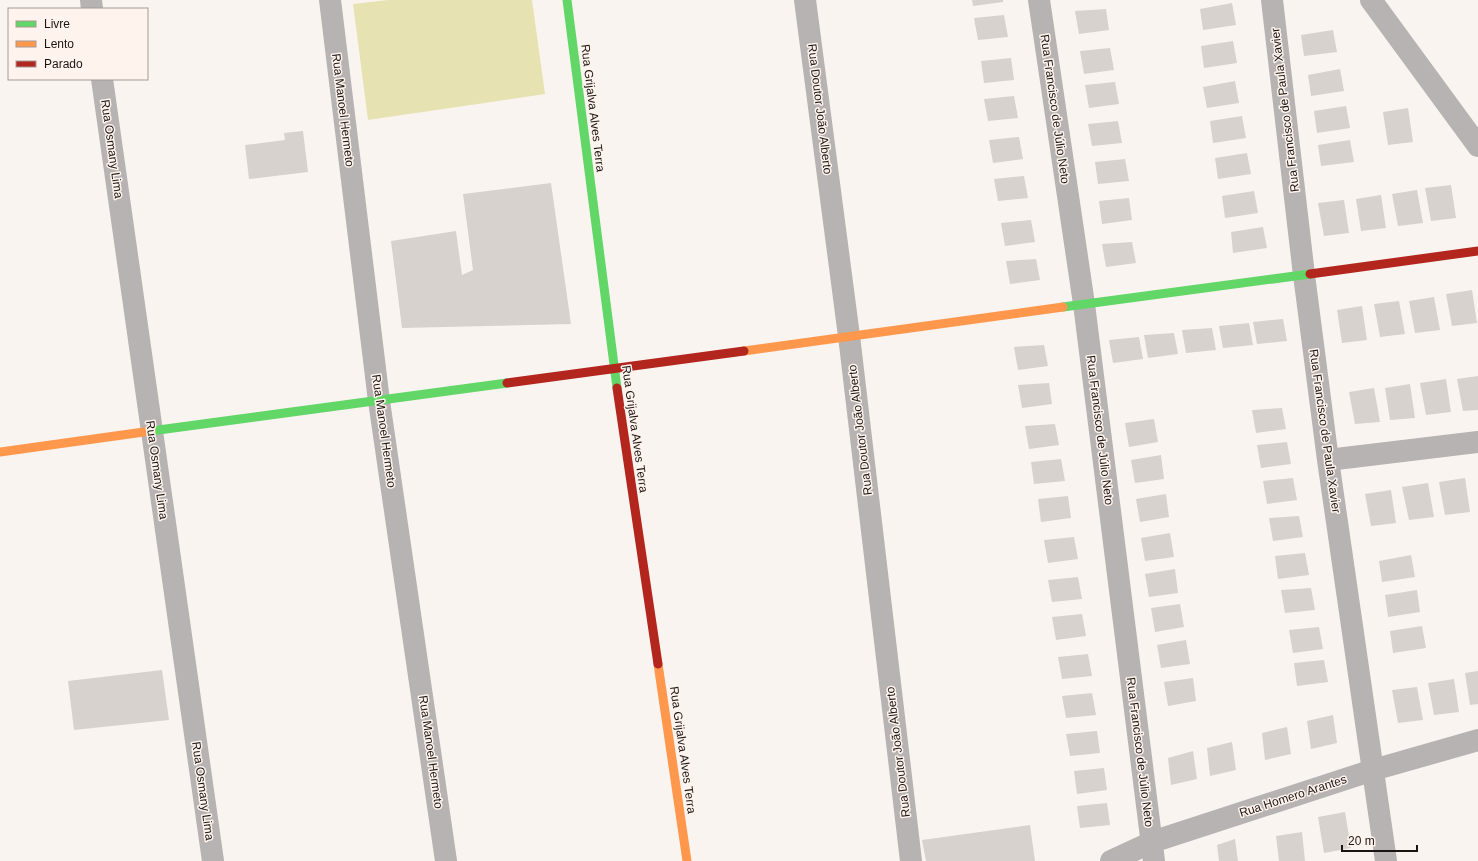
<svg xmlns="http://www.w3.org/2000/svg" width="1478" height="861" viewBox="0 0 1478 861" font-family="Helvetica,sans-serif">
	<rect width="100%" height="100%" fill="#faf4f1"/>
	<path fill="#e6e2b1" d="M388,0H532L545,94L368,120L353,4Z"/>
	<path fill="#d7d2ce" d="M972,0H1003V2L973,6Z
		M1232,3L1236,25L1203,30L1200,9Z
		M1106,9L1109,30L1079,34L1075,11Z
		M1004,15L1008,37L978,40L974,18Z
		M1333,30L1337,52L1304,56L1301,35Z
		M1233,41L1237,63L1204,68L1201,46Z
		M1110,48L1114,70L1084,74L1080,51Z
		M1011,58L1014,80L984,83L981,61Z
		M1340,69L1344,91L1311,96L1308,75Z
		M1235,81L1239,103L1207,108L1203,87Z
		M1115,82L1119,104L1089,108L1085,85Z
		M1014,96L1018,118L988,121L984,99Z
		M1346,106L1350,128L1317,133L1314,111Z
		M1408,108L1413,142L1388,145L1383,112Z
		M1242,116L1246,138L1213,143L1210,121Z
		M1118,121L1122,143L1092,146L1088,124Z
		M303,131L308,172L249,179L245,145L285,140L284,133Z
		M1019,137L1023,159L993,163L989,140Z
		M1350,140L1354,162L1321,166L1318,145Z
		M1247,153L1251,174L1218,179L1215,158Z
		M1125,159L1129,181L1098,184L1095,162Z
		M1024,176L1028,198L998,201L994,179Z
		M551,183L571,324L402,328L391,241L456,231L462,275L473,270L463,194Z
		M1451,185L1456,218L1431,221L1425,188Z
		M1417,190L1423,223L1398,226L1392,194Z
		M1254,191L1258,213L1225,218L1222,196Z
		M1381,195L1386,228L1361,231L1356,199Z
		M1129,198L1132,220L1102,224L1099,201Z
		M1344,200L1349,233L1324,236L1318,203Z
		M1031,220L1035,242L1005,246L1001,223Z
		M1263,227L1267,248L1233,253L1231,232Z
		M1132,242L1136,263L1106,267L1102,244Z
		M1036,259L1040,280L1010,284L1006,261Z
		M1472,290L1477,323L1452,326L1446,294Z
		M1434,297L1440,330L1415,333L1409,301Z
		M1399,301L1405,334L1380,337L1374,304Z
		M1362,306L1367,340L1342,343L1337,310Z
		M1283,319L1287,341L1257,344L1253,322Z
		M1249,323L1253,345L1223,348L1219,326Z
		M1212,328L1216,350L1186,353L1182,330Z
		M1174,333L1178,354L1148,358L1144,335Z
		M1139,337L1143,359L1113,363L1109,340Z
		M1044,345L1048,366L1018,370L1014,347Z
		M1478,376V410L1463,411L1457,379Z
		M1446,379L1451,412L1426,415L1420,383Z
		M1049,383L1052,404L1022,408L1018,385Z
		M1410,384L1415,418L1390,420L1385,388Z
		M1374,388L1380,422L1355,424L1349,392Z
		M1282,408L1286,429L1256,433L1252,410Z
		M1154,419L1158,442L1129,447L1125,423Z
		M1055,424L1059,445L1029,449L1025,426Z
		M1287,442L1291,464L1261,468L1257,445Z
		M1161,455L1164,479L1135,483L1131,460Z
		M1061,459L1065,481L1034,484L1031,462Z
		M1293,478L1297,500L1267,504L1263,481Z
		M1465,478L1470,512L1445,515L1439,482Z
		M1428,483L1434,517L1409,520L1402,487Z
		M1391,490L1396,523L1371,526L1365,494Z
		M1166,494L1169,517L1140,522L1136,499Z
		M1068,496L1071,518L1041,522L1038,499Z
		M1299,516L1303,537L1273,541L1269,518Z
		M1170,533L1174,557L1145,561L1141,538Z
		M1074,537L1078,559L1048,563L1044,540Z
		M1305,553L1309,575L1278,579L1275,556Z
		M1411,555L1415,577L1382,582L1379,561Z
		M1175,569L1178,593L1149,597L1145,574Z
		M1078,577L1082,599L1052,602L1048,580Z
		M1311,588L1315,610L1285,613L1281,590Z
		M1417,590L1420,612L1388,617L1385,595Z
		M1180,604L1184,627L1155,632L1151,608Z
		M1082,614L1086,636L1056,640L1052,617Z
		M1422,626L1426,648L1393,653L1390,631Z
		M1319,627L1323,649L1293,653L1289,630Z
		M1186,640L1190,664L1161,668L1157,645Z
		M1088,654L1092,676L1062,679L1058,657Z
		M1324,660L1328,682L1297,686L1294,663Z
		M162,670L169,720L74,730L68,681Z
		M1478,671V704L1470,705L1465,673Z
		M1193,678L1196,701L1168,706L1164,682Z
		M1454,679L1459,712L1434,715L1428,683Z
		M1417,687L1423,720L1398,723L1392,690Z
		M1092,693L1096,715L1066,718L1062,696Z
		M1333,715L1337,743L1311,749L1307,721Z
		M1287,727L1291,754L1265,760L1262,733Z
		M1097,731L1100,753L1070,756L1066,734Z
		M1232,742L1236,770L1210,776L1207,748Z
		M1193,751L1197,779L1171,785L1168,758Z
		M1104,768L1107,790L1077,794L1074,771Z
		M1107,803L1110,825L1080,828L1077,806Z
		M1345,812L1351,848L1324,853L1318,817Z
		M1030,825L1035,861H926L922,840Z
		M1302,832L1305,861H1279L1276,836Z
		M1235,839L1238,861H1219L1217,845Z"/>
	<g fill="none" stroke-linecap="round" stroke-linejoin="round">
		<path stroke="#b7b3b2" stroke-width="22" d="M91,0L92,9
			M330,0L379,401L446,861
			M805,0L849,336L911,861
			M1039,0L1084,304L1154,861
			M1272,0L1304,275L1328,460L1386,861
			M1371,0L1478,146
			M102,79L213,861
			M1328,460L1478,442
			M1111,861L1152,842L1373,770L1478,740"/>
		<path stroke="#63d668" stroke-width="9" d="M567,0L617,388
			M1063,307L1310,274
			M151,431L507,383"/>
		<path stroke="#ff974d" stroke-width="9" d="M744,351L1063,307
			M0,452L151,431
			M658,664L687,861"/>
		<path stroke="#b3261e" stroke-width="9" d="M1310,274L1478,251
			M507,383L744,351
			M617,388L658,664"/>
	</g>
	<g text-anchor="middle" dominant-baseline="central" stroke-width="3" stroke-linejoin="round" paint-order="stroke">
		<g font-size="12" fill="#1b1512" stroke="#fef3ed">
			<text transform="translate(593 108) rotate(83)">Rua Grijalva Alves Terra</text>
			<text transform="translate(820 109) rotate(83)">Rua Doutor João Alberto</text>
			<text transform="translate(1055 109) rotate(82)">Rua Francisco de Júlio Neto</text>
			<text transform="translate(343 110) rotate(83)">Rua Manoel Hermeto</text>
			<text transform="translate(1285 110) rotate(-97)">Rua Francisco de Paula Xavier</text>
			<text transform="translate(112 149) rotate(82)">Rua Osmany Lima</text>
			<text transform="translate(635 429) rotate(82)">Rua Grijalva Alves Terra</text>
			<text transform="translate(860 430) rotate(-97)">Rua Doutor João Alberto</text>
			<text transform="translate(1100 430) rotate(83)">Rua Francisco de Júlio Neto</text>
			<text transform="translate(384 431) rotate(82)">Rua Manoel Hermeto</text>
			<text transform="translate(1325 431) rotate(82)">Rua Francisco de Paula Xavier</text>
			<text transform="translate(157 470) rotate(82)">Rua Osmany Lima</text>
			<text transform="translate(683 750) rotate(82)">Rua Grijalva Alves Terra</text>
			<text transform="translate(431 752) rotate(82)">Rua Manoel Hermeto</text>
			<text transform="translate(898 752) rotate(-97)">Rua Doutor João Alberto</text>
			<text transform="translate(1140 752) rotate(83)">Rua Francisco de Júlio Neto</text>
			<text transform="translate(203 791) rotate(82)">Rua Osmany Lima</text>
			<text transform="translate(1293 796) rotate(-18)">Rua Homero Arantes</text>
		</g>
	</g>
	<rect x="8" y="8" width="140" height="72" fill="#fef3ed" stroke="#a39a95"/>
	<rect x="16" y="21" width="20" height="6" fill="#63d668" stroke="#a39a95"/>
	<text x="44" y="28" font-size="12" fill="#1b1512">Livre</text>
	<rect x="16" y="41" width="20" height="6" fill="#ff974d" stroke="#a39a95"/>
	<text x="44" y="48" font-size="12" fill="#1b1512">Lento</text>
	<rect x="16" y="61" width="20" height="6" fill="#b3261e" stroke="#a39a95"/>
	<text x="44" y="68" font-size="12" fill="#1b1512">Parado</text>
	<path d="M1342 845v6h75v-6" fill="none" stroke="#1b1512" stroke-width="2"/>
	<text x="1348" y="845" font-size="12" fill="#1b1512" stroke="#fef3ed" stroke-width="3" paint-order="stroke">20 m</text>
</svg>
